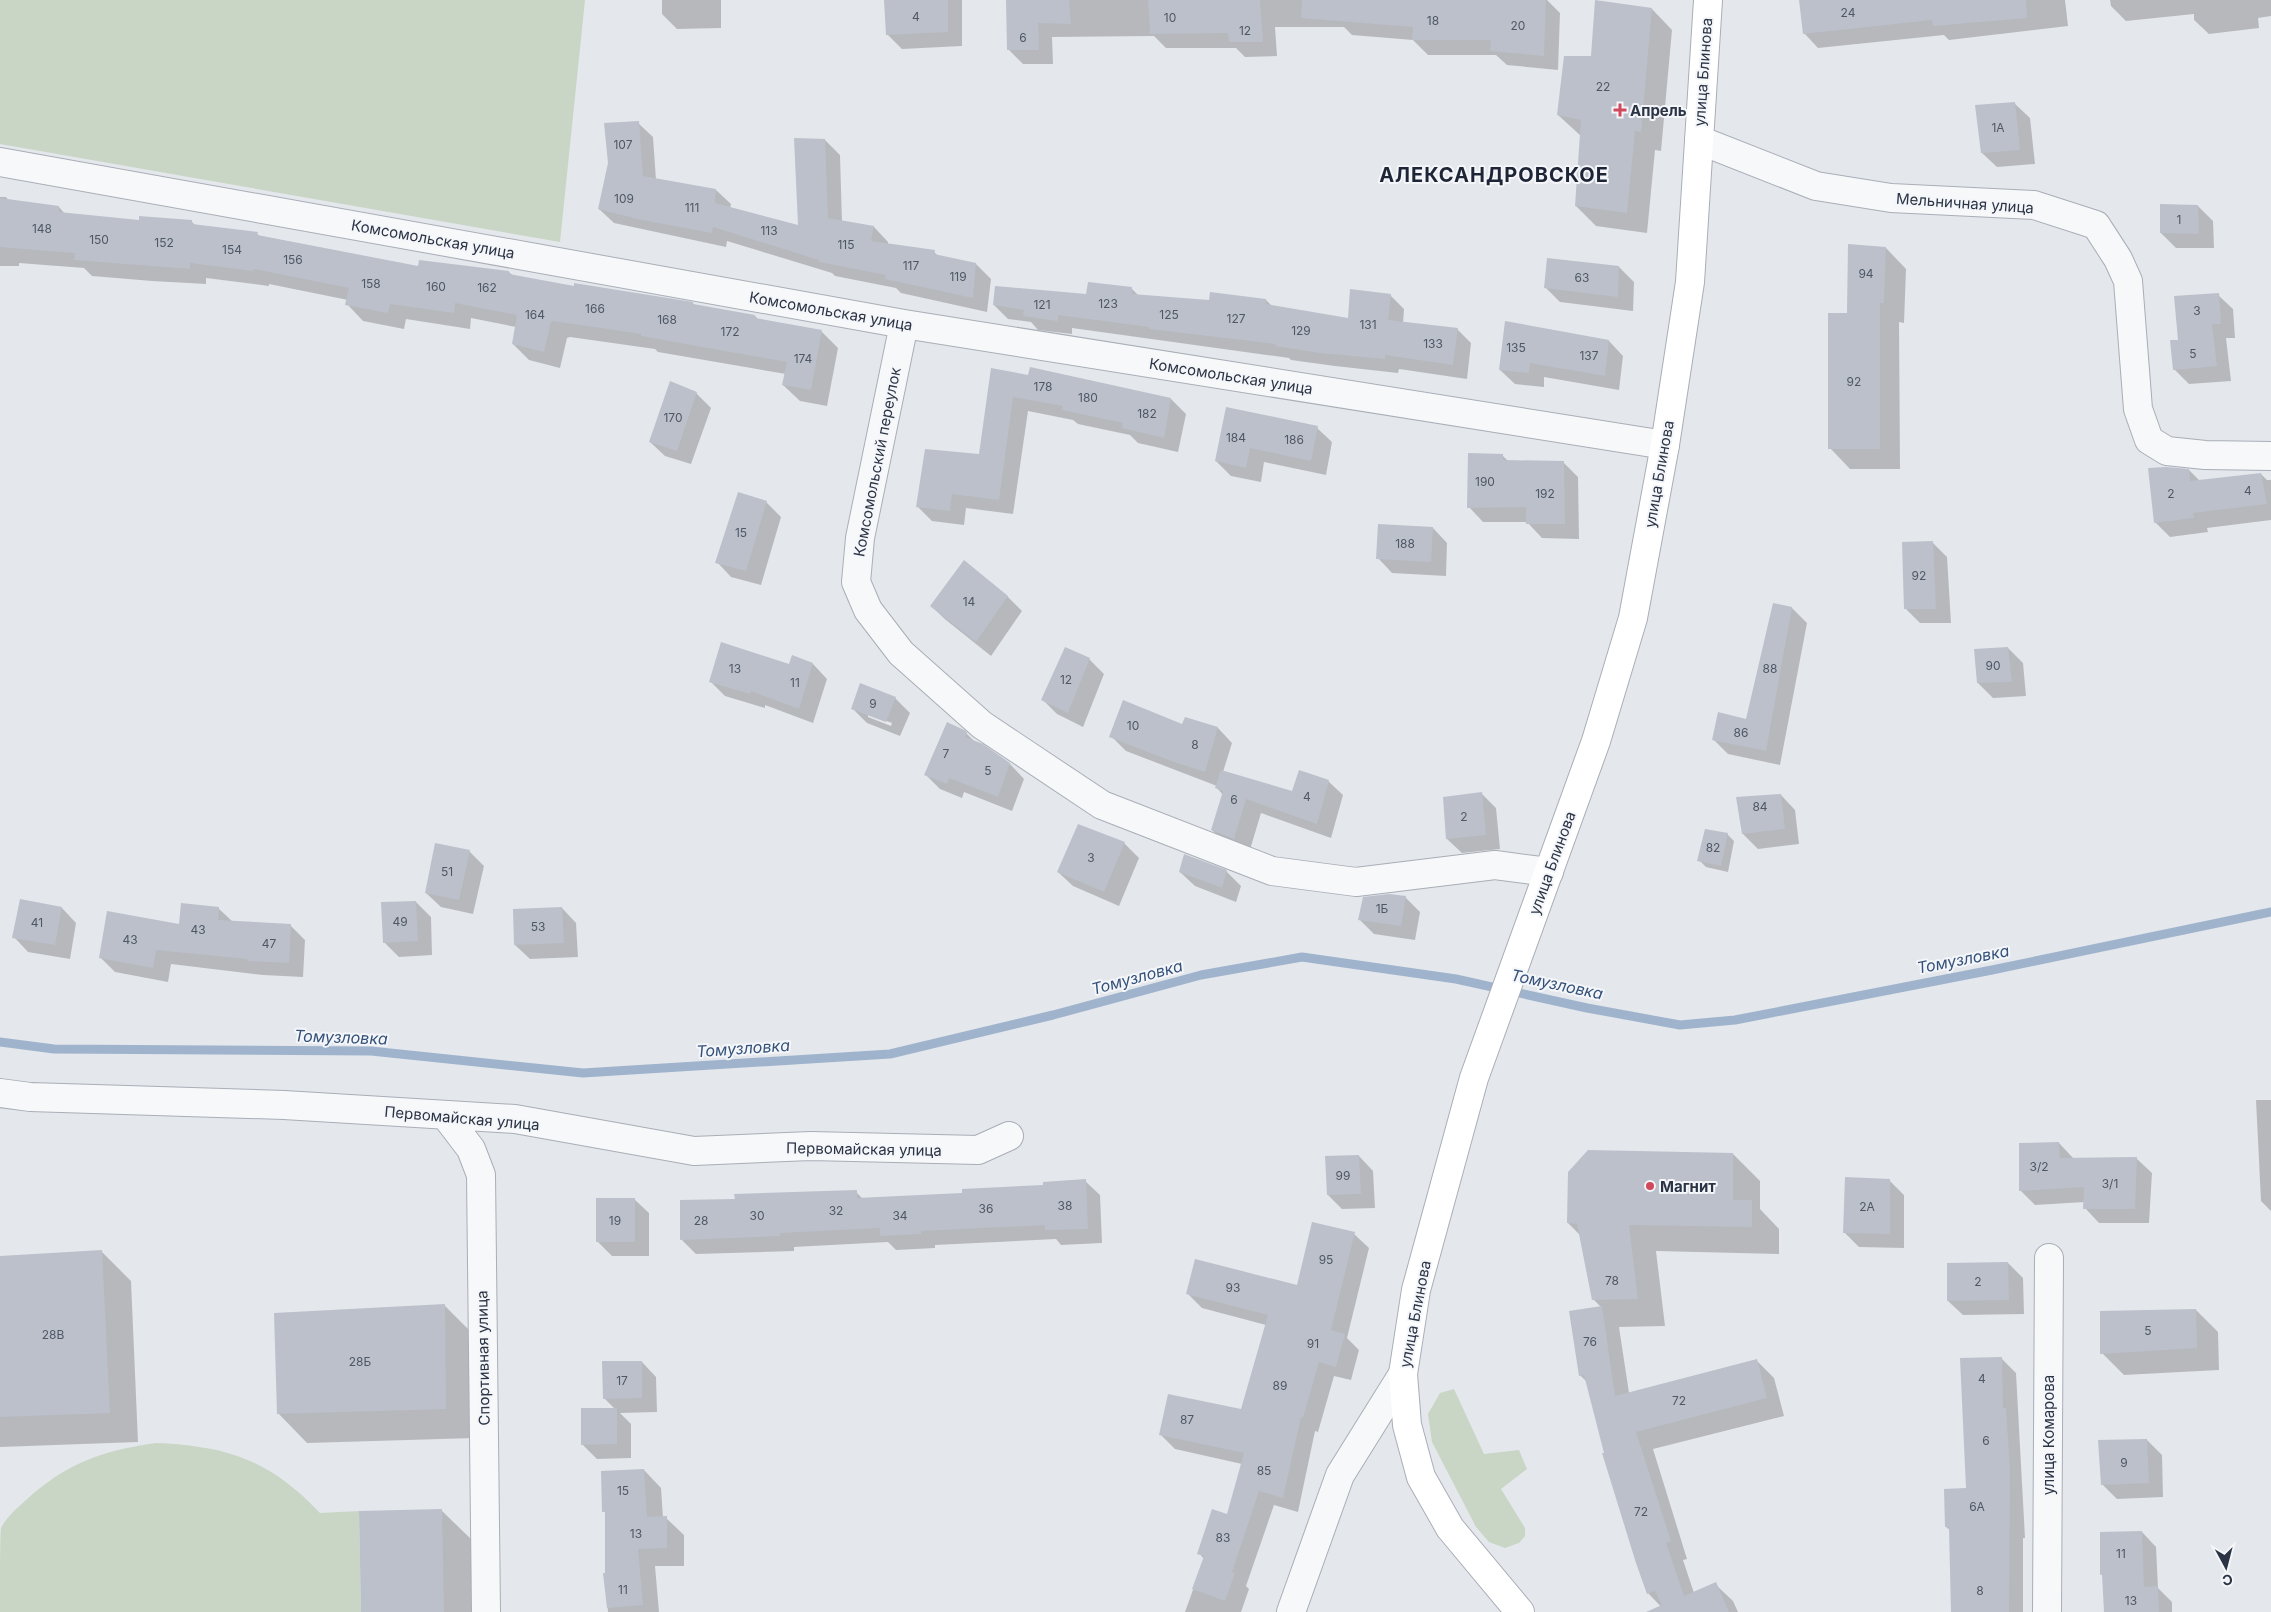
<svg xmlns="http://www.w3.org/2000/svg" width="2271" height="1612" viewBox="0 0 2271 1612" font-family="Inter,sans-serif">
	<rect width="100%" height="100%" fill="#e4e7ec"/>
	<path fill="#c9d6c5" d="M0,0H585L560,242L0,144Z
		M1454,1389L1484,1454L1519,1450L1527,1469L1501,1489L1525,1528V1536L1519,1543L1505,1548L1489,1542L1476,1527L1432,1442L1428,1414L1440,1393Z
		M156,1443C227,1446 270,1460 320,1513L359,1511L361,1612H0C0,1600 0,1534 1,1528C6,1518 17,1508 26,1500C67,1463 101,1451 156,1443Z"/>
	<path fill="#0003" fill-rule="evenodd" d="M662,0H721V28L677,29L662,14Z
		M885,0H962V46L902,49L887,34Z
		M1007,0H1547L1560,13L1558,70L1507,65L1496,55H1428L1413,40L1352,35L1344,27H1275L1277,56L1245,57L1236,48H1166L1154,36L1052,37L1053,64H1023L1008,49Z
		M1800,0H2065L2068,26L1949,40L1944,35L1818,48L1804,33Z
		M2110,0H2271V16L2258,18L2259,28L2209,34L2194,20V14L2126,21L2111,6Z
		M1652,9L1672,30L1661,151L1655,150L1647,233L1596,226L1576,206L1581,136L1558,115L1592,57Z
		M2015,104L2030,118L2035,164L1997,167L1982,153Z
		M638,123L653,137L656,180L716,190L731,204L730,209L800,226L825,140L840,155L842,222L874,227L888,242V245L934,252L939,257L976,264L991,279L987,312L901,293L896,288L835,276L832,273L727,241L726,247L614,223L599,209Z
		M0,197H6L9,201L59,207L65,214L140,221H191L196,226L257,234L260,236L419,267L509,272L513,276L575,287L693,303L695,306L755,316L759,320L822,332L838,348L827,406L800,401L783,385L786,374L658,352L655,349L570,337L567,338L560,368L529,360L513,344L516,327L471,318L470,329L406,319L404,329L363,321L347,304L348,300L269,284V286L206,278V284L152,281L92,276L84,268L19,263V266H0Z
		M2198,206L2213,221L2214,248H2176L2161,233Z
		M1886,248L1906,269L1904,323L1899,322L1900,469H1850L1830,448L1848,314Z
		M1619,267L1634,282L1633,311L1560,302L1545,287Z
		M1132,289L1139,296L1210,301L1266,300L1273,307L1349,320L1390,295L1404,309L1403,323L1457,329L1471,343L1467,379L1399,369L1398,373L1335,366L1291,360L1289,358L1072,328V334L1038,330L1031,322L1008,319L994,305Z
		M2218,295L2233,309L2235,338H2226L2231,381L2189,384L2174,369L2179,341Z
		M1609,341L1623,356L1619,390L1544,377V387L1515,384L1500,370Z
		M992,370L1171,399L1186,414L1178,452L1138,443L1130,435L1078,424L1073,420L1028,411L1013,514L966,508L964,525L932,521L917,506L980,456Z
		M696,393L711,408L691,464L665,456L650,442Z
		M1227,408L1317,428L1332,442L1326,475L1264,462L1261,482L1231,476L1216,461Z
		M1502,455L1509,462L1564,463L1578,477L1579,539L1542,538L1527,522H1483L1469,507Z
		M2189,470L2200,481L2261,474L2267,480H2271V520L2207,528L2208,532L2170,537L2155,522Z
		M766,502L781,517L761,585L731,577L717,562Z
		M1433,528L1447,543L1446,576L1392,573L1378,558Z
		M1933,543L1947,557L1951,623H1920L1905,608Z
		M964,561L1008,597L1022,611L991,656L946,620L931,606Z
		M1774,604L1792,608L1807,623L1780,765L1728,754L1713,739L1747,720Z
		M2008,648L2023,663L2026,696L1993,698L1978,683Z
		M1089,659L1104,674L1083,727L1057,714L1042,699Z
		M813,664L827,679L813,723L765,705V708L725,696L710,681Z
		M895,698L910,713L900,736L867,723L853,709ZM868,714L892,723L891,726L868,717Z
		M1183,725L1218,728L1232,743L1223,772L1293,792L1328,781L1343,795L1331,838L1261,813L1249,853L1227,845L1212,830L1223,795L1217,788V786L1126,751L1111,736Z
		M964,731L975,742L1010,764L1024,779L1012,811L964,792L962,798L940,789L925,774Z
		M1482,794L1496,808L1500,849L1462,853L1447,839Z
		M1781,795L1795,810L1799,844L1758,849L1743,834L1737,798Z
		M1727,834L1734,841L1728,872L1706,867L1699,860Z
		M1124,843L1139,858L1119,906L1073,886L1058,872Z
		M469,851L484,866L473,914L441,907L426,893Z
		M1226,871L1241,886L1236,902L1195,886L1180,872Z
		M1405,897L1420,912L1415,940L1374,934L1359,919Z
		M416,902L431,917L432,955L399,957L384,942Z
		M62,908L76,923L70,959L28,952L14,937Z
		M218,908L233,922L291,926L305,940L303,977L263,975L171,964L168,982L115,972L100,957L180,926Z
		M562,908L576,923L578,957L530,959L515,945Z
		M2256,1100H2271V1211L2261,1201Z
		M2059,1143L2073,1158L2137,1159L2152,1173L2149,1223H2099L2085,1208V1202L2035,1205L2020,1190Z
		M1733,1154L1760,1181V1209L1779,1229V1254L1656,1251L1665,1326L1619,1327L1629,1393L1756,1360L1774,1378L1784,1416L1653,1449L1687,1559L1683,1560L1694,1593L1715,1584L1733,1601L1738,1612H1666L1648,1593L1606,1453L1587,1382L1580,1375L1601,1307L1594,1300L1581,1236L1568,1223Z
		M1359,1156L1373,1171L1375,1208L1342,1209L1328,1195Z
		M1889,1180L1904,1195V1248L1859,1247L1844,1232Z
		M1085,1181L1100,1195L1102,1243L1061,1245L1056,1239L935,1245V1248L896,1250L888,1242L794,1247V1251L696,1254L682,1240L736,1201L856,1192L863,1199L964,1194Z
		M634,1199L649,1213V1256H612L597,1241Z
		M1354,1234L1369,1248L1347,1338L1359,1350L1351,1380L1334,1376L1318,1432L1315,1431L1298,1512L1274,1505L1246,1586L1249,1589L1241,1612H1185L1204,1559L1199,1553L1228,1515L1242,1464L1175,1449L1160,1434L1241,1411L1266,1325L1202,1308L1187,1293L1298,1287Z
		M102,1252L131,1281L138,1442L0,1447V1257Z
		M2008,1263L2023,1278L2024,1314L1963,1315L1948,1301Z
		M444,1305L473,1334L475,1438L307,1443L278,1413Z
		M2196,1310L2218,1332L2219,1370L2124,1375L2102,1353Z
		M2002,1359L2016,1373L2025,1538H2023V1612H1952L1951,1531L1946,1527L1967,1490Z
		M642,1362L656,1377L657,1412L620,1413L631,1424V1458L597,1459L582,1444L615,1409L604,1398Z
		M2147,1440L2162,1455L2163,1497L2117,1499L2102,1484Z
		M644,1470L661,1488L663,1518H666L684,1535V1566H655L659,1612H608L605,1574H607L606,1514L604,1511Z
		M441,1510L471,1539L472,1612H362Z
		M2142,1532L2156,1547L2158,1588L2172,1602V1612H2106L2104,1577L2101,1574Z"/>
	<g fill="none" stroke-linecap="round" stroke-linejoin="round">
		<path stroke="#9fb4cc" stroke-width="9" d="M0,1042L54,1049L371,1051L583,1073L890,1054L1053,1015L1201,975L1302,957L1456,979L1587,1008L1680,1025L1735,1020L1992,970L2271,912"/>
	</g>
	<path fill="#bbc0ca" d="M884,0H948V32L886,35Z
		M1006,0H1069L1071,24L1038,23L1039,50H1007Z
		M1148,0H1260L1263,42H1229L1228,33L1150,34Z
		M1302,0H1546L1544,56L1490,51L1491,40H1412L1413,27L1301,18Z
		M1595,0L1652,8L1641,132L1635,131L1627,213L1575,206L1581,120L1557,115L1564,56H1591Z
		M1799,0H2026L2027,18L1933,26L1932,20L1803,34Z
		M2015,102L2020,150L1981,153L1975,105Z
		M639,121L643,176L716,189L715,203L798,225L794,138L825,139L828,218L874,226L871,241L935,250L934,254L976,263L973,298L885,279L886,275L819,262V260L713,227L712,233L642,220L598,209L608,163L604,123Z
		M0,198L59,206V212L139,220V216L192,220V224L258,232L257,235L418,266L419,260L509,271V274L574,286V283L693,302V304L755,315V318L822,330L811,390L782,385L787,362L641,336V334L553,321L551,322L544,352L512,344L517,315L455,303L454,313L390,304L388,313L345,305L349,288L254,269L253,271L190,263V269L74,260L75,253L0,247Z
		M2160,204L2198,205L2199,234L2160,233Z
		M1848,244L1886,247L1884,303H1880V449H1828V313H1847Z
		M1547,258L1619,266L1618,297L1544,288Z
		M1088,282L1132,287V294L1209,300L1210,292L1266,299V304L1348,318L1350,289L1391,294L1388,320L1458,328L1453,365L1385,355V359L1320,353L1275,346L1276,344L1149,329V327L1058,315V321L1023,316L1024,310L993,305L995,286L1086,294Z
		M2219,293L2221,324H2212L2217,366L2173,370L2170,340H2178L2174,296Z
		M1505,321L1609,340L1605,376L1530,363L1529,373L1499,370Z
		M1030,367L1171,398L1164,438L1122,428L1123,423L1062,410L1063,406L1013,397L999,500L952,494L950,511L916,507L925,449L979,454L991,368L1028,375Z
		M670,381L697,392L677,451L649,442Z
		M1226,407L1318,426L1311,461L1250,448L1246,468L1215,461Z
		M1468,453L1503,454V460L1564,461L1565,524H1526V507L1467,508Z
		M2166,467L2189,469L2190,481L2261,473L2267,504L2193,513L2194,518L2154,523L2148,468Z
		M738,492L767,501L746,571L715,563Z
		M1378,524L1433,527L1431,562L1376,559Z
		M1933,541L1936,609H1904L1902,542Z
		M964,560L1008,596L976,642L930,606Z
		M1773,603L1792,607L1766,751L1712,740L1718,712L1746,719Z
		M721,642L789,664L792,655L813,663L799,709L751,691L750,694L709,682Z
		M1065,647L1090,658L1068,713L1041,700Z
		M2008,647L2012,682L1977,683L1974,649Z
		M860,683L896,697L886,722L851,709Z
		M1123,700L1182,724L1185,717L1218,727L1205,772L1171,761L1109,737Z
		M947,722L964,730L967,732L965,737L983,744L1010,763L998,797L949,778L947,784L924,775Z
		M1221,770L1292,791L1299,770L1329,780L1317,824L1246,799L1234,839L1211,830L1223,791L1215,788Z
		M1482,792L1486,835L1446,839L1443,797Z
		M1781,794L1785,829L1742,834L1736,797Z
		M1078,824L1125,842L1104,892L1057,872Z
		M1705,829L1728,833L1721,866L1697,861Z
		M435,843L470,850L459,900L425,893Z
		M1184,854L1227,870L1222,888L1179,872Z
		M1389,894L1406,896L1401,926L1358,920L1363,897Z
		M20,899L62,907L55,945L12,938Z
		M416,901L418,941L383,943L381,902Z
		M181,903L219,907L218,920L291,924L289,963L247,961V959L156,950L153,968L99,958L107,911L179,924Z
		M562,907L564,943L514,945L513,909Z
		M2059,1142L2060,1158L2137,1157L2135,1209H2083L2084,1187L2019,1191V1143Z
		M1588,1150L1733,1153V1200H1752V1227L1629,1225L1638,1299L1592,1300L1577,1224L1567,1223L1568,1172Z
		M1359,1155L1361,1194L1327,1195L1325,1156Z
		M1845,1177L1890,1179V1234L1843,1233Z
		M1086,1179L1088,1229L1045,1230V1225L921,1231V1234L880,1236V1228L780,1233V1236L680,1240V1200L735,1199L734,1194L857,1190V1198L962,1193V1189L1043,1185V1182Z
		M596,1198H635V1242H596Z
		M1312,1222L1355,1232L1331,1330L1345,1334L1336,1367L1319,1362L1303,1418L1301,1417L1283,1498L1259,1491L1232,1572L1235,1573L1225,1601L1192,1589L1204,1556L1197,1554L1212,1509L1227,1514L1244,1453L1159,1435L1168,1394L1241,1409L1268,1315L1186,1294L1195,1259L1297,1285Z
		M102,1250L110,1413L0,1417V1256Z
		M2008,1262L2009,1300L1947,1301V1263Z
		M445,1304L446,1409L277,1414L274,1313Z
		M1602,1306L1615,1396L1757,1359L1767,1398L1636,1432L1671,1541L1666,1543L1684,1596L1716,1582L1729,1612H1646L1662,1605L1655,1591L1647,1594L1636,1563L1602,1453H1604L1584,1375L1579,1376L1569,1311Z
		M2196,1309L2197,1348L2100,1354V1311Z
		M2002,1357L2003,1408H2006L2010,1469L2009,1612H1951L1949,1527H1945L1944,1489L1966,1488L1960,1358Z
		M602,1361H642V1398L603,1399Z
		M581,1408H617V1444L581,1445Z
		M2147,1439L2149,1483L2101,1485L2098,1440Z
		M644,1469L647,1517L667,1516V1548L638,1549L643,1605L607,1608L603,1573H605V1512H602L601,1471Z
		M442,1509L444,1612H361L359,1511Z
		M2142,1531L2144,1587L2158,1586L2159,1612H2104L2102,1574L2100,1575V1532Z"/>
	<g fill="none" stroke-linecap="round" stroke-linejoin="round">
		<g stroke="#a9aeb7" stroke-width="30">
			<path id="street" d="M1699,140L1816,186L1891,198L2034,205L2096,225L2118,259L2128,281L2138,409L2149,440L2167,451L2205,455L2271,456
				M0,162L904,324L1665,445
				M904,324L860,538L856,582L868,610L901,653L982,725L1102,805L1272,871L1356,882L1495,865L1549,872
				M0,1093L30,1097L284,1105L515,1119L694,1151L811,1146L978,1150L1009,1136
				M445,1115L471,1149L481,1175L486,1612
				M1291,1612L1340,1475L1403,1374
				M2047,1612L2049,1258"/>
		</g>
		<g stroke="#a9aeb7" stroke-width="30">
			<path id="secondary" d="M1520,1612L1450,1528L1421,1477L1407,1425L1403,1374L1416,1290L1474,1078L1596,741L1633,618L1665,445L1690,282L1708,0"/>
		</g>
		<use href="#street" stroke="#f7f8fa" stroke-width="28"/>
		<use href="#secondary" stroke="#fff" stroke-width="28"/>
	</g>
	<g fill="#d1495b" stroke="#f4f6f9" stroke-width="2">
		<path d="M1617.5 102.5h5v5h5v5h-5v5h-5v-5h-5v-5h5z"/>
		<circle cx="1650" cy="1186" r="5"/>
	</g>
	<g text-anchor="middle" dominant-baseline="central" stroke-width="4" stroke-linejoin="round" paint-order="stroke">
		<g font-size="12" fill="#4f5766">
			<text x="1848" y="12">24</text>
			<text x="916" y="16">4</text>
			<text x="1170" y="17">10</text>
			<text x="1433" y="20">18</text>
			<text x="1518" y="25">20</text>
			<text x="1245" y="30">12</text>
			<text x="1023" y="37">6</text>
			<text x="1603" y="86">22</text>
			<text x="1998" y="127">1А</text>
			<text x="623" y="144">107</text>
			<text x="624" y="198">109</text>
			<text x="692" y="207">111</text>
			<text x="2179" y="219">1</text>
			<text x="42" y="228">148</text>
			<text x="769" y="230">113</text>
			<text x="99" y="239">150</text>
			<text x="164" y="242">152</text>
			<text x="846" y="244">115</text>
			<text x="232" y="249">154</text>
			<text x="293" y="259">156</text>
			<text x="911" y="265">117</text>
			<text x="1866" y="273">94</text>
			<text x="958" y="276">119</text>
			<text x="1582" y="277">63</text>
			<text x="371" y="283">158</text>
			<text x="436" y="286">160</text>
			<text x="487" y="287">162</text>
			<text x="1108" y="303">123</text>
			<text x="1042" y="304">121</text>
			<text x="595" y="308">166</text>
			<text x="2197" y="310">3</text>
			<text x="535" y="314">164</text>
			<text x="1169" y="314">125</text>
			<text x="1236" y="318">127</text>
			<text x="667" y="319">168</text>
			<text x="1368" y="324">131</text>
			<text x="1301" y="330">129</text>
			<text x="730" y="331">172</text>
			<text x="1433" y="343">133</text>
			<text x="1516" y="347">135</text>
			<text x="2193" y="353">5</text>
			<text x="1589" y="355">137</text>
			<text x="803" y="358">174</text>
			<text x="1854" y="381">92</text>
			<text x="1043" y="386">178</text>
			<text x="1088" y="397">180</text>
			<text x="1147" y="413">182</text>
			<text x="673" y="417">170</text>
			<text x="1236" y="437">184</text>
			<text x="1294" y="439">186</text>
			<text x="1485" y="481">190</text>
			<text x="2248" y="490">4</text>
			<text x="1545" y="493">192</text>
			<text x="2171" y="493">2</text>
			<text x="741" y="532">15</text>
			<text x="1405" y="543">188</text>
			<text x="1919" y="575">92</text>
			<text x="969" y="601">14</text>
			<text x="1993" y="665">90</text>
			<text x="735" y="668">13</text>
			<text x="1770" y="668">88</text>
			<text x="1066" y="679">12</text>
			<text x="795" y="682">11</text>
			<text x="873" y="703">9</text>
			<text x="1133" y="725">10</text>
			<text x="1741" y="732">86</text>
			<text x="1195" y="744">8</text>
			<text x="946" y="753">7</text>
			<text x="988" y="770">5</text>
			<text x="1307" y="796">4</text>
			<text x="1234" y="799">6</text>
			<text x="1760" y="806">84</text>
			<text x="1464" y="816">2</text>
			<text x="1713" y="847">82</text>
			<text x="1091" y="857">3</text>
			<text x="447" y="871">51</text>
			<text x="1382" y="908">1Б</text>
			<text x="400" y="921">49</text>
			<text x="37" y="922">41</text>
			<text x="538" y="926">53</text>
			<text x="198" y="929">43</text>
			<text x="130" y="939">43</text>
			<text x="269" y="943">47</text>
			<text x="2039" y="1166">3/2</text>
			<text x="1343" y="1175">99</text>
			<text x="2110" y="1183">3/1</text>
			<text x="1065" y="1205">38</text>
			<text x="1867" y="1206">2А</text>
			<text x="986" y="1208">36</text>
			<text x="836" y="1210">32</text>
			<text x="757" y="1215">30</text>
			<text x="900" y="1215">34</text>
			<text x="615" y="1220">19</text>
			<text x="701" y="1220">28</text>
			<text x="1326" y="1259">95</text>
			<text x="1612" y="1280">78</text>
			<text x="1978" y="1281">2</text>
			<text x="1233" y="1287">93</text>
			<text x="2148" y="1330">5</text>
			<text x="53" y="1334">28В</text>
			<text x="1590" y="1341">76</text>
			<text x="1313" y="1343">91</text>
			<text x="360" y="1361">28Б</text>
			<text x="1982" y="1378">4</text>
			<text x="622" y="1380">17</text>
			<text x="1280" y="1385">89</text>
			<text x="1679" y="1400">72</text>
			<text x="1187" y="1419">87</text>
			<text x="1986" y="1440">6</text>
			<text x="2124" y="1462">9</text>
			<text x="1264" y="1470">85</text>
			<text x="623" y="1490">15</text>
			<text x="1977" y="1506">6А</text>
			<text x="1641" y="1511">72</text>
			<text x="636" y="1533">13</text>
			<text x="1223" y="1537">83</text>
			<text x="2121" y="1553">11</text>
			<text x="623" y="1589">11</text>
			<text x="1980" y="1590">8</text>
			<text x="2131" y="1600">13</text>
		</g>
		<g font-size="15" fill="#2b3445" stroke="#f4f6f9">
			<text transform="translate(1703 72) rotate(-86)">улица Блинова</text>
			<text transform="translate(1965 203) rotate(4)">Мельничная улица</text>
			<text transform="translate(433 239) rotate(10)">Комсомольская улица</text>
			<text transform="translate(831 311) rotate(10)">Комсомольская улица</text>
			<text transform="translate(1231 376) rotate(9)">Комсомольская улица</text>
			<text transform="translate(877 462) rotate(-79)">Комсомольский переулок</text>
			<text transform="translate(1659 474) rotate(-80)">улица Блинова</text>
			<text transform="translate(1552 863) rotate(-70)">улица Блинова</text>
			<text transform="translate(462 1118) rotate(5)">Первомайская улица</text>
			<text transform="translate(864 1149) rotate(1)">Первомайская улица</text>
			<text transform="translate(1415 1314) rotate(-79)">улица Блинова</text>
			<text transform="translate(483 1358) rotate(-91)">Спортивная улица</text>
			<text transform="translate(2048 1435) rotate(-90)">улица Комарова</text>
		</g>
		<g font-size="15" font-weight="bold" fill="#2b3445" stroke="#f4f6f9" text-anchor="start">
			<text x="1630" y="110">Апрель</text>
			<text x="1660" y="1186">Магнит</text>
		</g>
		<g font-size="16" font-style="italic" fill="#34527a" stroke="#f4f6f9">
			<text transform="translate(1963 959) rotate(-11)">Томузловка</text>
			<text transform="translate(1137 977) rotate(-15)">Томузловка</text>
			<text transform="translate(1557 984) rotate(12)">Томузловка</text>
			<text transform="translate(341 1037) rotate(2)">Томузловка</text>
			<text transform="translate(743 1048) rotate(-4)">Томузловка</text>
		</g>
		<g font-size="20" font-weight="bold" letter-spacing="1" fill="#1d2536" stroke="#f4f6f9">
			<text x="1494" y="175">АЛЕКСАНДРОВСКОЕ</text>
		</g>
	</g>
	<g transform="translate(2226 1567) rotate(173)" stroke="#f4f6f9" stroke-width="4" paint-order="stroke">
	<path d="M0-4L9 19L0 12L-9 19Z" fill="#2b3445"/>
	<text y="-8" font-size="14" font-weight="bold" text-anchor="middle" fill="#2b3445">С</text>
	</g>
</svg>
